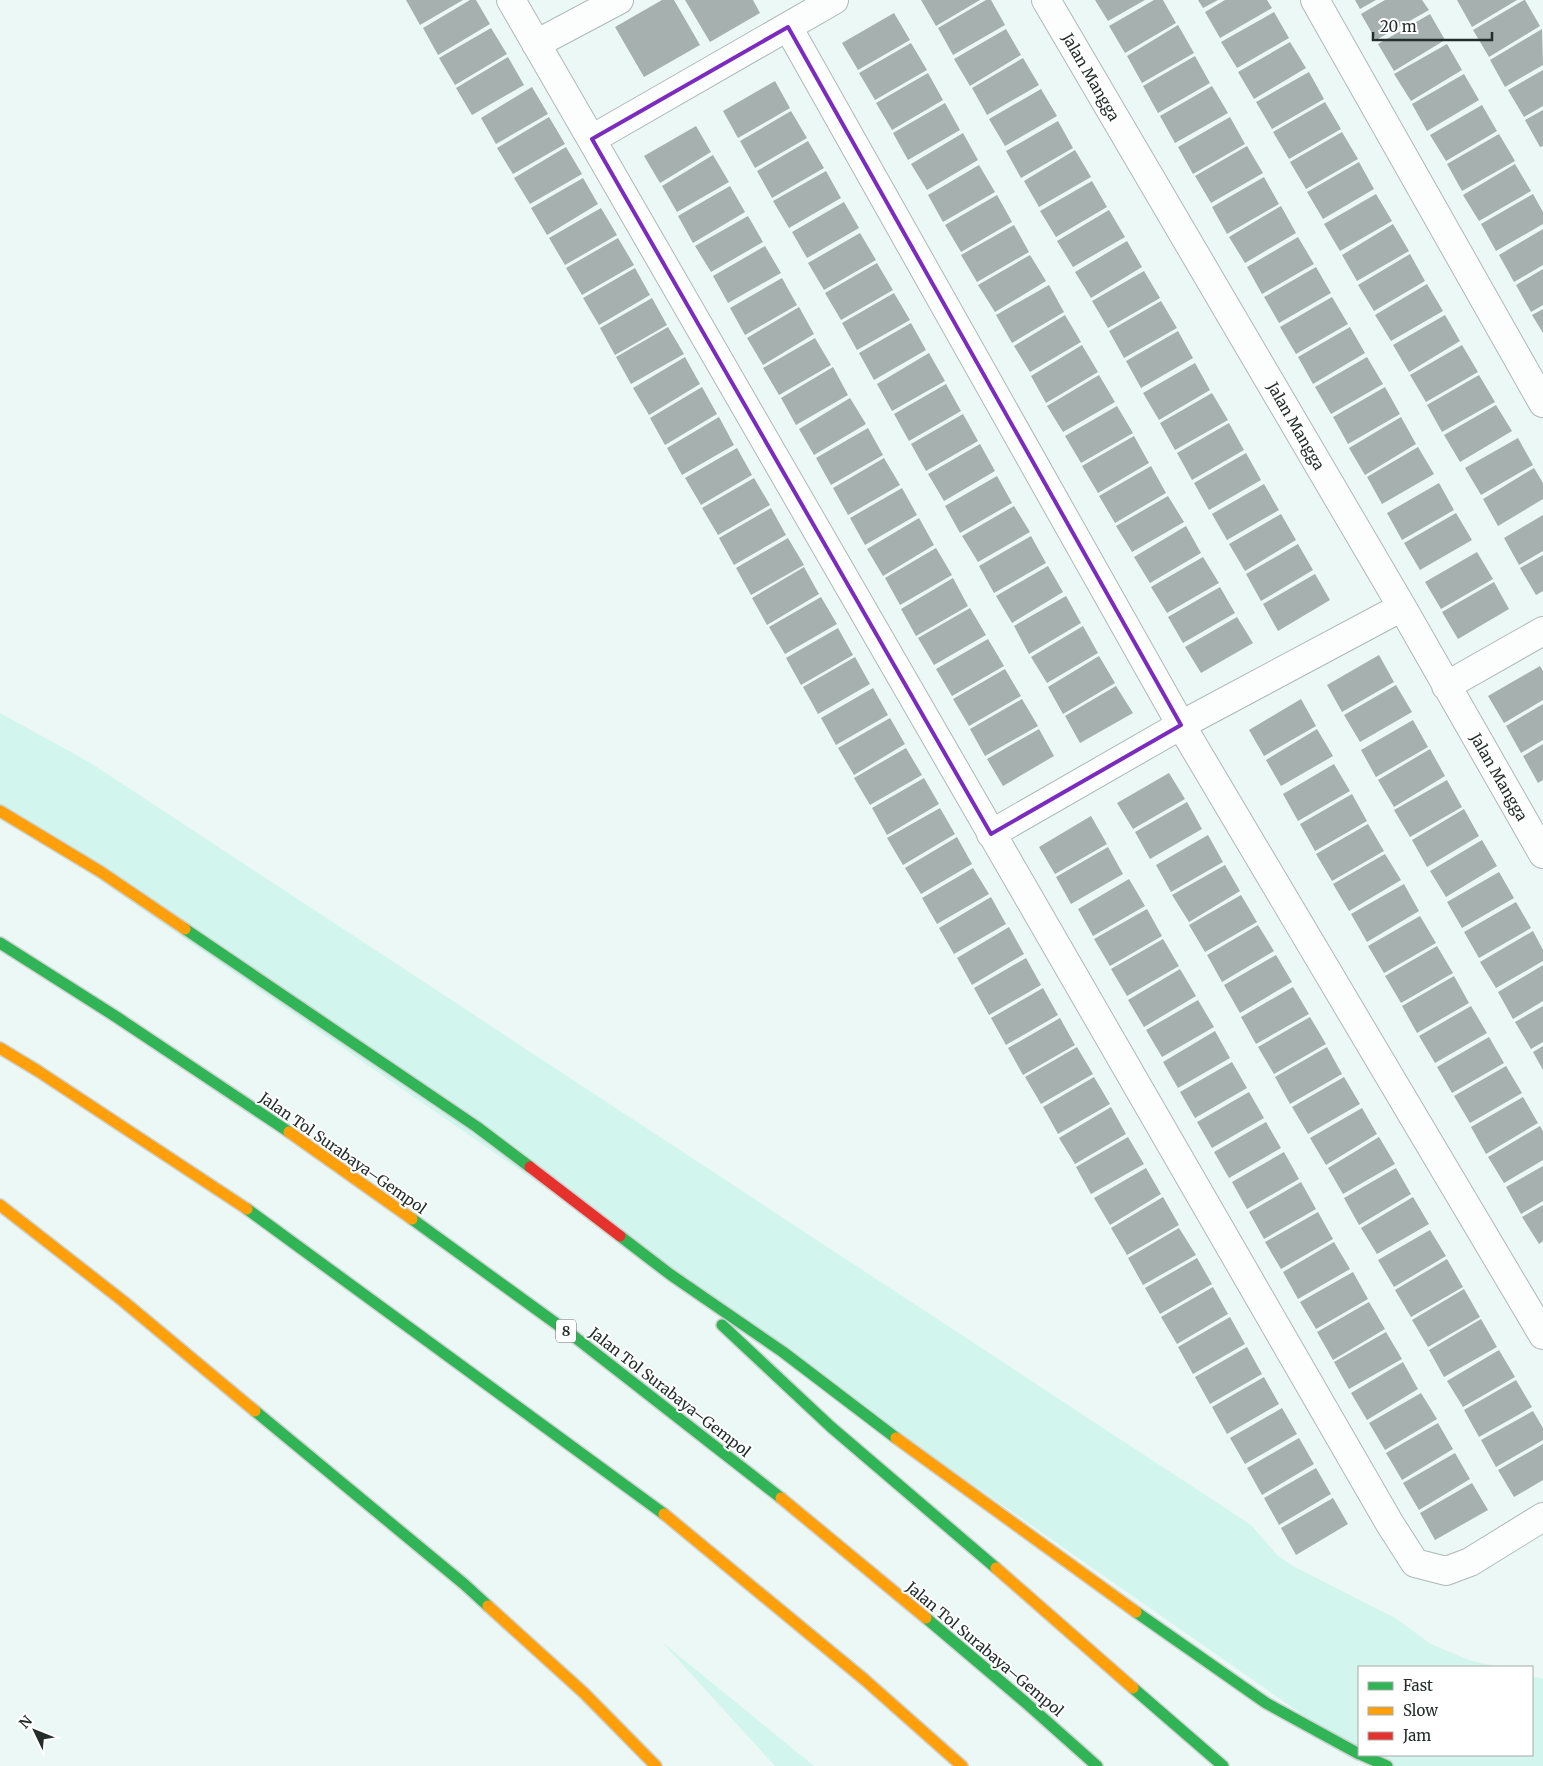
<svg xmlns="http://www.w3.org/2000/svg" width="1543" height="1766" viewBox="0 0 1543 1766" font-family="Merriweather,serif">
	<rect width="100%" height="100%" fill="#ecf8f5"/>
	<path fill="#d2f6ed" d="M0,713L89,762L1251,1525L1278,1556L1295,1567L1395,1618L1431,1644L1469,1660L1497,1667H1359V1754L783,1352L0,811Z
		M662,1642L814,1766H775Z
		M1532,1676L1543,1679V1766H1387L1362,1755H1532Z"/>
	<path fill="#a6b0ae" d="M406,0H463L420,25Z
		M470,0H476L490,24L438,55L423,28Z
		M662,0H674L700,45L644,77L615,27Z
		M685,0H753L760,13L710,42Z
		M921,0H980L936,26Z
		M986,0H991L1005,25L953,55L938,28Z
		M1095,0H1145L1108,21Z
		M1154,0H1163L1176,23L1125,53L1109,26Z
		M1198,0H1218L1203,8Z
		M1225,0H1267L1272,8L1220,38L1205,12Z
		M1355,0H1376L1360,9Z
		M1385,0H1422L1429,10L1376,40L1361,14Z
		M1457,0H1517L1472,27Z
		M1524,0H1525L1540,26L1489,57L1473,30Z
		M1274,12L1289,38L1237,68L1221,42Z
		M894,13L910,40L858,70L842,43Z
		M1430,14L1445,40L1394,71L1378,44Z
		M1178,25L1194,53L1142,83L1127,56Z
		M491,28L507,54L455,85L439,58Z
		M1006,29L1021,55L970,86L954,59Z
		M1542,29L1543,65L1505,87L1490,60Z
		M1290,42L1306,68L1254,99L1238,72Z
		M911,43L927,70L875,100L859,73Z
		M1447,44L1462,70L1411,101L1394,74Z
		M1195,56L1210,83L1158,113L1143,86Z
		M508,57L524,85L472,115L456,88Z
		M1023,58L1039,85L987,115L972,88Z
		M1543,70V106L1524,117L1508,90Z
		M1309,72L1324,99L1272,129L1256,102Z
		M928,73L943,100L892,130L876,103Z
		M1464,74L1479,100L1427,131L1412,104Z
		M775,81L790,108L738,138L723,111Z
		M1212,86L1228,113L1175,143L1160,116Z
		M532,87L548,114L496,144L481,118Z
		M1041,89L1057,116L1005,146L989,119Z
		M1325,102L1341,129L1289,159L1273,132Z
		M945,103L960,130L908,160L893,133Z
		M1482,105L1497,131L1446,161L1430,135Z
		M1543,110V146L1540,147L1525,120Z
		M791,111L807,138L755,168L740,141Z
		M549,117L565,144L513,174L497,148Z
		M1230,117L1245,144L1193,174L1178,147Z
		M1058,121L1073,148L1021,178L1006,151Z
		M696,126L711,152L660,183L644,156Z
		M1342,132L1358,159L1306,189L1290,162Z
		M963,133L978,160L927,190L911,164Z
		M1499,134L1515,161L1462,191L1447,164Z
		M808,141L824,168L772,198L757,171Z
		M1247,146L1263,173L1211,203L1195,176Z
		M566,147L582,174L530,204L514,178Z
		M1075,150L1091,177L1039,207L1024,181Z
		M713,155L729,182L677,212L662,186Z
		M1359,162L1374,189L1323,219L1307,192Z
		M1515,164L1531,191L1479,221L1463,195Z
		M979,165L995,192L943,222L928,195Z
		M826,171L841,198L789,228L773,201Z
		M1264,177L1279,204L1227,234L1212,207Z
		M583,178L598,204L547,235L531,208Z
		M1092,181L1107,207L1056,237L1040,211Z
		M730,186L745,212L693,243L678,216Z
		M1376,194L1392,221L1340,251L1324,224Z
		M1533,194L1543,212V224L1496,251L1481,224Z
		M997,195L1012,222L961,252L945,225Z
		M844,202L859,228L807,258L792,232Z
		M1281,206L1296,233L1245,263L1229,237Z
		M601,208L617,235L565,265L549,238Z
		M1109,210L1125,237L1073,267L1057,241Z
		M748,216L763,242L711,272L695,246Z
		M1393,224L1409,251L1357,281L1342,255Z
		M1014,225L1029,252L977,282L961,255Z
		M1543,229V265L1514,282L1499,255Z
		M860,233L876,260L824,290L808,263Z
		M1298,237L1314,264L1262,294L1247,267Z
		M618,238L634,265L582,295L566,268Z
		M1127,241L1142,267L1091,298L1075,272Z
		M765,246L781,273L728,303L713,276Z
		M1410,254L1425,281L1374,311L1358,285Z
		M1030,255L1046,281L995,312L978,285Z
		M877,263L893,290L841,320L825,293Z
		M1316,267L1331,293L1279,323L1264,297Z
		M635,268L650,295L599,325L583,298Z
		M1543,269V305L1531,312L1516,285Z
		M1144,271L1160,298L1108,328L1092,301Z
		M782,278L797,305L745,335L730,308Z
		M1427,284L1443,311L1391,341L1375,315Z
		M1049,285L1064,312L1012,343L996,315Z
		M894,293L910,320L857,350L842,323Z
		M1332,297L1348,324L1296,354L1280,327Z
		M652,298L667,325L615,355L600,328Z
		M1161,301L1177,328L1124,358L1109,331Z
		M799,307L814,334L763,365L747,338Z
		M1543,309V333L1532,315Z
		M1065,315L1081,342L1030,372L1014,346Z
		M1445,315L1460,341L1409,372L1393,345Z
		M911,323L926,350L874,380L859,353Z
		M668,327L684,354L631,384L616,357Z
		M1350,327L1365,353L1313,384L1298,357Z
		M1178,331L1193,358L1141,388L1126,361Z
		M815,338L831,365L779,395L763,368Z
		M1082,345L1098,372L1046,403L1031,376Z
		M1462,345L1478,372L1426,402L1410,375Z
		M929,353L945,381L892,411L877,384Z
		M685,357L700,384L649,415L633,388Z
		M1367,357L1383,384L1331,414L1315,387Z
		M1195,363L1210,390L1159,420L1143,393Z
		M833,367L848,395L796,425L781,398Z
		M1099,375L1115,402L1063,432L1047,406Z
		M1479,375L1495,402L1442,432L1427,405Z
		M946,384L961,411L909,441L894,414Z
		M702,387L717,414L665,445L650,418Z
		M1385,387L1400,414L1348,444L1333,417Z
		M1212,393L1228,420L1175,450L1160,423Z
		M850,398L866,424L814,455L799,429Z
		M1496,405L1512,431L1460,462L1444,435Z
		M1117,406L1133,433L1081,463L1065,436Z
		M963,414L978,441L926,471L911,444Z
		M719,417L734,445L682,475L667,448Z
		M1401,417L1416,444L1365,475L1349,448Z
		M1229,423L1244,450L1192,480L1177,453Z
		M868,428L883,455L831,485L816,458Z
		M1134,436L1149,463L1098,493L1082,466Z
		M1518,438L1533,465L1481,495L1465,468Z
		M980,444L995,471L944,501L928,474Z
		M1418,447L1434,474L1382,504L1367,477Z
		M737,448L752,475L701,505L685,478Z
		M1246,453L1261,480L1209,510L1194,483Z
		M884,458L900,485L848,515L833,488Z
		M1151,466L1166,493L1115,523L1099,496Z
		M1534,468L1543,483V499L1498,526L1483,499Z
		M997,476L1012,503L960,533L945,506Z
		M754,478L770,505L718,535L702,508Z
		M1439,483L1454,510L1402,540L1387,513Z
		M1264,484L1279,510L1227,540L1212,514Z
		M902,488L917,515L865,545L850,518Z
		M1168,496L1184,522L1132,552L1116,526Z
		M1014,506L1030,532L978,562L962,536Z
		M771,508L786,535L734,565L719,538Z
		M1456,513L1472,540L1420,570L1404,543Z
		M1281,514L1296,540L1245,571L1229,544Z
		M1543,515V551L1519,565L1504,538Z
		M919,518L934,545L883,576L867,549Z
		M1186,526L1201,553L1150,583L1134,557Z
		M1031,536L1046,563L994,593L979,566Z
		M788,538L804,565L751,595L736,568Z
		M1298,544L1313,570L1261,601L1246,574Z
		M936,548L952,575L900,605L885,578Z
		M1477,552L1493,579L1441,609L1425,582Z
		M1543,555V591L1536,595L1520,568Z
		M1203,557L1219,583L1167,613L1151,587Z
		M1048,566L1063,592L1012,623L996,596Z
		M804,567L819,594L767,625L752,598Z
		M1315,574L1330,600L1278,631L1263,604Z
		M953,578L968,606L916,636L901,609Z
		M1494,582L1509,609L1458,639L1442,612Z
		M1220,587L1235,613L1183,643L1168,617Z
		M1066,596L1081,623L1029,654L1014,626Z
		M821,597L837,624L785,654L769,627Z
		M970,608L986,635L934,665L918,638Z
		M1237,617L1253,643L1201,673L1185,647Z
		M1083,626L1098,653L1047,683L1031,657Z
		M838,628L853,655L801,685L786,658Z
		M988,639L1004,666L952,696L936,669Z
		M1379,655L1394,682L1342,712L1327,685Z
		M1099,656L1115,683L1063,714L1048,687Z
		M855,657L870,684L818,714L803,687Z
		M1540,666L1543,671V700L1504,723L1488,696Z
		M1005,669L1021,696L969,726L953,699Z
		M1396,685L1412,712L1360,742L1344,715Z
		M1116,686L1133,713L1080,743L1065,716Z
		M873,688L888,715L836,745L821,718Z
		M1022,699L1038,726L985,756L970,729Z
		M1301,699L1316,726L1264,756L1249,730Z
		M1543,704V740L1521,753L1506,726Z
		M890,718L905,744L854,775L838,748Z
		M1413,720L1428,747L1376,777L1361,750Z
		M1039,729L1054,756L1003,786L987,759Z
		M1317,729L1333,756L1281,786L1266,760Z
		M1543,744V780L1538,783L1523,756Z
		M906,748L922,775L870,805L854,778Z
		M1430,749L1445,776L1394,807L1378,780Z
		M1334,764L1350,791L1298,821L1283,794Z
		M1169,773L1185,799L1133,829L1117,803Z
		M924,778L939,804L887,835L872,808Z
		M1447,780L1462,807L1410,837L1394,810Z
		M1352,794L1367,821L1315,851L1300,824Z
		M1187,802L1202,829L1150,859L1135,832Z
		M940,808L955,834L903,865L887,838Z
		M1464,809L1479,836L1427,867L1412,840Z
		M1091,816L1107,844L1055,874L1039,847Z
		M1368,824L1384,851L1332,881L1316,854Z
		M1208,835L1223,862L1171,892L1156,865Z
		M957,837L972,864L921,894L905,868Z
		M1482,840L1497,866L1446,897L1430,871Z
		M1108,847L1123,874L1071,904L1056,877Z
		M1385,854L1401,880L1349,911L1333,884Z
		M1225,865L1240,891L1189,922L1172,895Z
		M973,868L989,894L937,924L922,898Z
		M1499,872L1514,898L1462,928L1447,902Z
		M1129,879L1145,906L1093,936L1078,909Z
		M1404,884L1419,911L1367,942L1351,914Z
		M1241,895L1257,922L1205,952L1189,925Z
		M991,897L1006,924L954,954L939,928Z
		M1516,902L1531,928L1479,958L1464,932Z
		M1147,909L1162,936L1110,966L1094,939Z
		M1420,916L1436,943L1384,973L1368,946Z
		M1258,925L1274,951L1222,982L1207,955Z
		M1009,927L1024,954L972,985L957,958Z
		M1533,931L1543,950V961L1496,988L1480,962Z
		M1163,939L1179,966L1127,996L1111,969Z
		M1437,946L1453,973L1401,1003L1385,976Z
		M1276,955L1292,982L1240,1013L1224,985Z
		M1026,958L1041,985L989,1015L974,988Z
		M1543,965V1001L1513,1019L1498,992Z
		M1180,969L1196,996L1144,1027L1128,1000Z
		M1454,976L1469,1003L1417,1033L1402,1006Z
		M1293,987L1309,1014L1256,1044L1241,1017Z
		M1043,988L1058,1015L1006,1045L991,1018Z
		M1198,1000L1214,1027L1162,1057L1146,1030Z
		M1471,1006L1487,1033L1435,1063L1419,1036Z
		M1543,1006V1042L1531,1049L1515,1022Z
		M1310,1017L1326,1044L1274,1074L1258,1047Z
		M1060,1018L1075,1045L1023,1075L1008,1048Z
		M1215,1031L1230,1058L1178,1088L1163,1062Z
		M1489,1037L1504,1063L1452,1093L1437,1067Z
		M1543,1046V1070L1533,1052Z
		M1077,1047L1093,1074L1041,1104L1025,1077Z
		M1327,1047L1342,1074L1290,1104L1275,1077Z
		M1232,1062L1247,1088L1195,1118L1180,1092Z
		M1506,1066L1522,1093L1470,1123L1454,1096Z
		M1094,1077L1110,1104L1058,1134L1043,1107Z
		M1344,1077L1360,1104L1308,1134L1292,1107Z
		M1249,1092L1264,1118L1212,1148L1197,1122Z
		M1523,1097L1538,1123L1486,1154L1471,1127Z
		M1111,1107L1126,1134L1075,1164L1059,1138Z
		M1362,1108L1377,1134L1326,1165L1310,1138Z
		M1266,1122L1281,1148L1229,1178L1214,1152Z
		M1540,1126L1543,1131V1160L1504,1183L1488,1157Z
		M1128,1137L1144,1164L1091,1194L1076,1167Z
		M1379,1137L1395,1164L1343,1194L1328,1168Z
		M1284,1152L1299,1179L1247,1209L1232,1182Z
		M1543,1166V1201L1521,1214L1506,1187Z
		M1146,1168L1161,1194L1110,1225L1094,1198Z
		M1396,1168L1411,1194L1359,1225L1344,1198Z
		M1301,1182L1316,1209L1264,1239L1249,1212Z
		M1163,1197L1179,1225L1127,1255L1111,1228Z
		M1413,1197L1429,1224L1377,1254L1361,1228Z
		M1543,1205V1241L1539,1244L1522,1217Z
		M1318,1212L1333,1239L1281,1269L1265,1242Z
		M1179,1228L1196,1255L1143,1285L1128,1258Z
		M1430,1230L1446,1256L1394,1287L1378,1260Z
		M1334,1242L1350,1269L1298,1299L1283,1272Z
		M1197,1258L1212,1284L1160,1314L1145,1288Z
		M1447,1259L1463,1287L1411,1317L1395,1290Z
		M1353,1272L1368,1299L1316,1329L1300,1302Z
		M1213,1287L1228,1314L1177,1344L1161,1317Z
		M1464,1289L1480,1317L1428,1347L1412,1320Z
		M1369,1302L1385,1329L1333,1360L1317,1332Z
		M1230,1317L1245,1344L1193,1374L1178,1347Z
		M1481,1319L1497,1347L1444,1377L1429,1350Z
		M1386,1332L1402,1359L1349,1389L1334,1362Z
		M1247,1347L1262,1374L1210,1404L1195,1377Z
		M1499,1350L1515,1377L1463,1407L1447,1381Z
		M1403,1362L1418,1389L1367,1420L1351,1393Z
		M1264,1377L1279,1404L1227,1434L1212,1407Z
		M1516,1380L1532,1407L1479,1437L1464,1410Z
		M1421,1393L1437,1419L1385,1450L1369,1423Z
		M1282,1408L1297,1434L1245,1464L1230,1438Z
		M1533,1411L1543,1428V1440L1496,1467L1481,1440Z
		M1438,1423L1453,1449L1402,1480L1386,1453Z
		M1299,1438L1314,1464L1262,1495L1247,1468Z
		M1543,1444V1480L1514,1497L1498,1470Z
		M1455,1453L1470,1479L1419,1510L1403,1483Z
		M1316,1468L1331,1494L1279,1525L1264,1498Z
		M1472,1483L1488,1510L1435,1540L1420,1513Z
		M1333,1498L1348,1524L1296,1555L1281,1528Z"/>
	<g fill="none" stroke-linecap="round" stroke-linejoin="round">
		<g stroke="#aeb9b6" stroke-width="30">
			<path id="street" d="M511,0L1390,1524L1415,1563L1446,1571L1470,1562L1543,1517
				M1046,0L1402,607L1543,854
				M1315,0L1543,403
				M788,27L1181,725L1543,1335
				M536,44L619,0
				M592,139L834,0
				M1446,686L1543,631
				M991,834L1181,725L1402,607"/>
		</g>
		<g stroke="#ccd3d1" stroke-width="14">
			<path id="fast" d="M185,929L477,1127L530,1167
				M0,943L118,1018L289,1132
				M247,1209L664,1514
				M412,1219L576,1338L781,1498
				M620,1236L671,1275L783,1352L896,1438
				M722,1325L831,1427L996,1568
				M255,1411L464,1584L488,1606
				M1136,1612L1266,1703L1359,1754
				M926,1618L1025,1702L1097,1766
				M1133,1688L1223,1766
				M1362,1755L1387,1766"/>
		</g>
		<g stroke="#ccd3d1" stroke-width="14">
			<path id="slow" d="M0,811L101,872L185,929
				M0,1048L38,1071L247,1209
				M289,1132L412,1219
				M0,1205L123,1301L255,1411
				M896,1438L1136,1612
				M781,1498L926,1618
				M664,1514L865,1680L962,1766
				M996,1568L1133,1688
				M488,1606L584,1693L656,1766"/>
		</g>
		<g stroke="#ccd3d1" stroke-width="14">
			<path id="jam" d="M530,1167L620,1236"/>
		</g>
		<use href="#street" stroke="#fcfefe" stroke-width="28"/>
		<use href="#fast" stroke="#30b455" stroke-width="11"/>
		<use href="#slow" stroke="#ff9f0a" stroke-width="11"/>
		<use href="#jam" stroke="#e5322d" stroke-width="11"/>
	</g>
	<path fill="none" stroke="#7b2cbf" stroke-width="4" stroke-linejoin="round" d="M788,27L1181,725L991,834L592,139Z"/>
	<g text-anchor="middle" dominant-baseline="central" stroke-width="4" stroke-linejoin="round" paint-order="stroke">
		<rect fill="#fff" stroke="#656d6b" stroke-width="1" x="556" y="1319.5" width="20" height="23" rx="4"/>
		<g font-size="14" font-weight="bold" fill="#232e2b">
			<text x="566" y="1331">8</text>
		</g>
		<g font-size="15" fill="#232e2b" stroke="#fff">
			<text transform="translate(1091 77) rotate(60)">Jalan Mangga</text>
			<text transform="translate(1296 426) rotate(60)">Jalan Mangga</text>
			<text transform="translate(1499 777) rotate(60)">Jalan Mangga</text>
			<text transform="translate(343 1153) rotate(35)">Jalan Tol Surabaya–Gempol</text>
			<text transform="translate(670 1392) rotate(38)">Jalan Tol Surabaya–Gempol</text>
			<text transform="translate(985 1649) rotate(40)">Jalan Tol Surabaya–Gempol</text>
		</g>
	</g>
	<rect x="1358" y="1666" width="175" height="90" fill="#ffffff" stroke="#a7abaa"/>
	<rect x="1368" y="1682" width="25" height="8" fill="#30b455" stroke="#a7abaa"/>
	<text x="1403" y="1691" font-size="15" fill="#232e2b">Fast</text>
	<rect x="1368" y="1707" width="25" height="8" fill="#ff9f0a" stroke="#a7abaa"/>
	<text x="1403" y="1716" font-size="15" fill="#232e2b">Slow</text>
	<rect x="1368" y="1732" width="25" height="8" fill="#e5322d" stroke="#a7abaa"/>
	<text x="1403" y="1741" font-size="15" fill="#232e2b">Jam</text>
	<g transform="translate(35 1731) rotate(313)" stroke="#ffffff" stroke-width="4" paint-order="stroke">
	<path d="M0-4L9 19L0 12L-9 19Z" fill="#232e2b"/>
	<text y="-8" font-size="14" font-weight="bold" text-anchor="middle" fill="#232e2b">N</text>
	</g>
	<path d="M1373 32v8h119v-8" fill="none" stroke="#232e2b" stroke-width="2.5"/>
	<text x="1380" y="32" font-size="15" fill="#232e2b" stroke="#ffffff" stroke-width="4" paint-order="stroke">20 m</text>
</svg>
